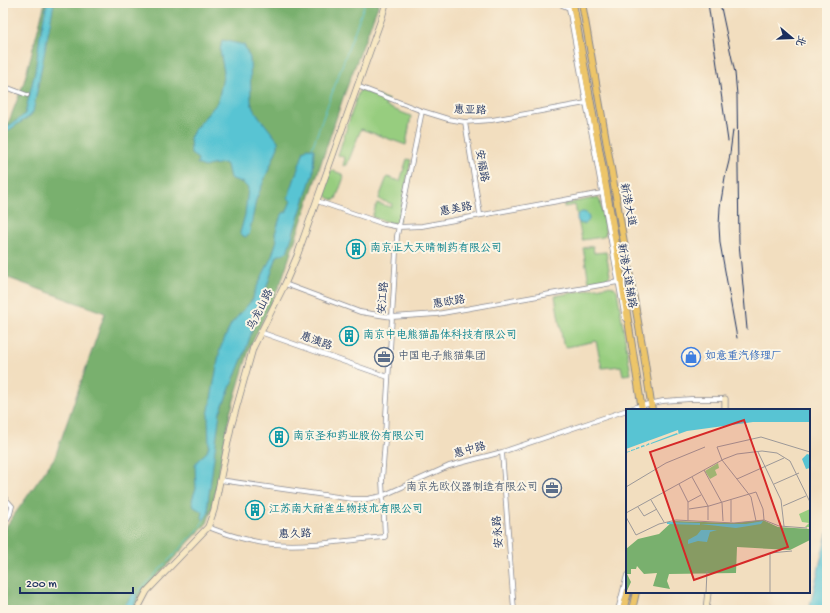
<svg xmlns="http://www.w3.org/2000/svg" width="830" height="613" viewBox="0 0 830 613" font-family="'Gochi Hand','LXGW WenKai TC',sans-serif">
	<rect width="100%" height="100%" fill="#fcf5e5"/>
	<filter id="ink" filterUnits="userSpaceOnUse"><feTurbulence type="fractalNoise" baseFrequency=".025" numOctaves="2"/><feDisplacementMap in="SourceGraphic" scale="8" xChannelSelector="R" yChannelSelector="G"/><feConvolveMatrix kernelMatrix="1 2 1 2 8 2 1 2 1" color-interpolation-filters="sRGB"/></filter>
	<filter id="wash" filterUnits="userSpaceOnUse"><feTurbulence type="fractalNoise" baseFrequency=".012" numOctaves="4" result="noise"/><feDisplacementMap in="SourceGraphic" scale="16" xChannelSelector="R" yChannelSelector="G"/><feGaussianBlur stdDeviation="0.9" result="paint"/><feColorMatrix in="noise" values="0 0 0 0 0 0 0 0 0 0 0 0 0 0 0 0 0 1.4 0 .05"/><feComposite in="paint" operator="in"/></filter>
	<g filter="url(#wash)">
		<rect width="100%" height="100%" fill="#f2debf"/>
		<path fill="#97cd7f" stroke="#597e6e" d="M361,90L389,100L385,106L411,116L406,145L361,129L347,165L343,166L345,158L338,155L356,99L359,91Z
			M407,159L411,160L399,220L397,223H391L372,217L377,203L391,207L392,204L380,200L379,198L387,177L400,181Z
			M331,170L342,174L344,177L336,199L334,200C317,195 327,183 331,170Z
			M595,198H598L600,201L606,234L603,237L582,240L575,205L564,207V204Z
			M593,246L594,253L606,252L610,275L607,279L589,282L583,248Z
			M607,286L614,287L617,290L631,374L623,375L621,366L602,368L596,341L567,347L563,344L555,296Z"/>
		<path fill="#79b06e" stroke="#4a7066" d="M45,3H379L344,95L281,282L250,347L230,413L212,509L207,523L140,594L135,610H3V534L5,528L55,457L105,313L3,276V137L24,82Z"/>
		<path fill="#58c4d3" stroke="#3a7a98" d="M47,3H54L33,112L30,116L12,128L6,133L3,139V130L19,119L25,114L35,72L40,36Z
			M222,40L244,45L250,58L251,101L253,109L278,141V147L256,200L249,235L245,237L240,233L245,215L248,188L243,183L230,178L227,165L223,163C216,165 212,164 205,167L197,164L198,159L191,154L190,138L195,129L218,102L224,72L220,51Z
			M308,148L314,149L313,173L287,252L277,256L245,352L220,412L208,502L209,512L204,520L202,518L203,512L194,507L192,500L196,488L195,465L198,460L207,452L209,445L208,416L220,349L231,324L253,299L254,293L272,256L277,240L275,234L280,218L284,212L286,213L291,201L288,198L304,151Z
			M577 218a6 6 0 1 1 12 0a6 6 0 1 1-12 0Z
			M827,533V610H809Z
			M134,593L137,595L133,610H121Z"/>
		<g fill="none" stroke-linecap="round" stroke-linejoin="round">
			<path stroke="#58c4d3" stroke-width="1" d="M312,148L365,3
				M136,594L198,530L204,520"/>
		</g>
	</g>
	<g filter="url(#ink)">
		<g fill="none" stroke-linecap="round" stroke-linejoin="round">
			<g stroke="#86868e" stroke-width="5.5">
				<path id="street" d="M562,3V5L569,8
					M568,3L625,319
					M3,86L27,95
					M357,86L422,111L448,119L465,122L492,120L586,103
					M465,122L480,214
					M317,201L384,224L399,227L422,226L602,193
					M285,284L360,312L392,317L437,314L618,282
					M260,332L388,377
					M502,452L514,610
					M220,480L352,499H367L382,496L449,466L502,452L639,406L663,401L691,399H725
					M3,496L12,506L10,514L3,526
					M208,527C225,534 254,543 273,544C310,547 348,540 385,537L382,480L385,440L386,415L397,236L422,111
					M618,610L627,575"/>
			</g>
			<g stroke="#86868e" stroke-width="7">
				<path id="secondary" d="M725,410V399
					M137,610L147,591L208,527L214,510L231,427L253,348L285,284L297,256L382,17L386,3
					M706,610L708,592"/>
			</g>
			<g stroke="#86868e" stroke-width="8">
				<path id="primary" d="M573,3L615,237L642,410
					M582,3L644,356L652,410
					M623,610L628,592
					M632,610L636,592"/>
			</g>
			<use href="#street" stroke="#fff" stroke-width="4"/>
			<use href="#secondary" stroke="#f8e8c3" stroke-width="5.5"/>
			<use href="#primary" stroke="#edc569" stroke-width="6"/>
			<path stroke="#1b2f5e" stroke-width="1" d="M708,3L728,141
				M720,3L735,73L737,95L739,243L747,329
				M733,130L729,161L725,177L720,207L719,226L720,243L737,338"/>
		</g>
	</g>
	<defs>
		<g id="building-ring" transform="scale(1)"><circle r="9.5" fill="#fcf5e5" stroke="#0f9aa8" stroke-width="1.5"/><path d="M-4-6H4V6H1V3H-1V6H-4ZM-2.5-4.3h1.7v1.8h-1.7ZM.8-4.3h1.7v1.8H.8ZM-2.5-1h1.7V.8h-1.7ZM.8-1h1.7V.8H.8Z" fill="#0f9aa8"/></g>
		<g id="office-ring" transform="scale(1)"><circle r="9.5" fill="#fcf5e5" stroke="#5c6f8a" stroke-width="1.5"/><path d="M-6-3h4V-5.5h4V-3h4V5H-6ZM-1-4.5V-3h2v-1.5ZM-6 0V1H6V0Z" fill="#5c6f8a"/></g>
		<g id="shop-ring" transform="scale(1)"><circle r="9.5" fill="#fcf5e5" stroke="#3f7fe0" stroke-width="1.5"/><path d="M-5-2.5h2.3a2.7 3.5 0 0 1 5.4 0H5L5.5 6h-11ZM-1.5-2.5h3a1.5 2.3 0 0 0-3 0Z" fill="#3f7fe0"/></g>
	</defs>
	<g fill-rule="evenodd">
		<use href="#building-ring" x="356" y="249"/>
		<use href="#building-ring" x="349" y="336"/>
		<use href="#office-ring" x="384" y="357"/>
		<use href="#shop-ring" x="691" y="357"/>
		<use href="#building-ring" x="279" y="437"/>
		<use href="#office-ring" x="552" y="488"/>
		<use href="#building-ring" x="255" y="510"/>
	</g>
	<g text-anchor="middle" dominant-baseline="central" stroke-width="4" stroke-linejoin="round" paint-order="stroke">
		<g font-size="11" fill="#1b2f5e" stroke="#fcf5e5">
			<text transform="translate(470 111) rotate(2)">惠亚路</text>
			<text transform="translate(481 166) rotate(80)">安福路</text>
			<text transform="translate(627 205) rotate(79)">新港大道</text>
			<text transform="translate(456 210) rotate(-11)">惠美路</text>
			<text transform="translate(626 276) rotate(80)">新港大道辅路</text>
			<text transform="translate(384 298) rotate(-86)">安江路</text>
			<text transform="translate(449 303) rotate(-9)">惠欧路</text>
			<text transform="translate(261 310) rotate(-63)">乌龙山路</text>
			<text transform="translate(316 342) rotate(20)">惠澳路</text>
			<text transform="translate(470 451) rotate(-15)">惠中路</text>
			<text transform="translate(499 532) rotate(-94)">安永路</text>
			<text transform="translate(295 535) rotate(-2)">惠久路</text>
		</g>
		<g font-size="11" fill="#0d838f" stroke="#fcf5e5" text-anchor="start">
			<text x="370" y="249">南京正大天晴制药有限公司</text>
			<text x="363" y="336">南京中电熊猫晶体科技有限公司</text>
			<text x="293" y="437">南京圣和药业股份有限公司</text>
			<text x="269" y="510">江苏南大耐雀生物技术有限公司</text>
		</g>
		<g font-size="11" fill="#4e5e75" stroke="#fcf5e5" text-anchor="start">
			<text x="398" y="357">中国电子熊猫集团</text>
			<text x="538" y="488" text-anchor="end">南京先欧仪器制造有限公司</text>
		</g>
		<g font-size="11" fill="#366cbe" stroke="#fcf5e5" text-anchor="start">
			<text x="705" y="357">如意重汽修理厂</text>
		</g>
	</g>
	<g transform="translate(626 409)">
		<rect width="184" height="184" fill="#f2debf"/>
		<path d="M92,54L93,59L89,61L91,66L84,70L79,62ZM184,100V118H179L183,114L176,113L173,105Z" fill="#97cd7f"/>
		<path d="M137,111L152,118L184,120V131L164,141L111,138L110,164L43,165L41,172L44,180L27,177L31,164L18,165L11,157L10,160H5V165H1L5,173L0,184V140L12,130L33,125L47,112L108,114Z" fill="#79b06e"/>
		<path d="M0,0H184V13H127L61,22L0,44ZM181,45L184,46V59L180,60L176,50ZM137,112L135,115L110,119L74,115H120ZM75,121H91L84,123L81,133L72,132L62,135V131L71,126Z" fill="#58c4d3"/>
		<path d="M52,21L53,27L51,24L25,34L24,37L23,34L20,36V39L18,36L15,37V41L13,38L10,39V42L9,40L5,41V44L4,42L0,43V46V40Z" fill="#f2debf"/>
		<path fill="none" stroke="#58c4d3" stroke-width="2" d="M41,114L74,115"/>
		<path fill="none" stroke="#9c9898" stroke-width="1" d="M132,43L155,91L158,117M78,61L96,94L97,112M66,68L82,97V111M111,70L158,49M53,75L62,93V111M148,75L173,64M0,78L40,54L79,38M25,91L38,113M62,93L75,86M157,97L180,87M12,98L18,107L31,100M63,100L83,97L130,83L137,100L138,111M0,104L98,50L111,45L136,42L151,44L164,52L184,93M0,108L10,126L33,115L50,111L108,114L138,111L153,117L181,119M130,112L125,88L96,51L91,38L135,28L184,43M105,113V91M80,184L81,162M144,184V144L166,142"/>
		<path fill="#d62828" fill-opacity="0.15" stroke="#d62828" stroke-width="2" d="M118,11L162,138L68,171L24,43Z"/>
		<rect width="184" height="184" fill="none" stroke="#1b2f5e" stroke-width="2"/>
	</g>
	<rect width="830" height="613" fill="none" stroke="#fcf5e5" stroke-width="16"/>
	<g transform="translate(792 38) rotate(109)" stroke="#fcf5e5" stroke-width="3" paint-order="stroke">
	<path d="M0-3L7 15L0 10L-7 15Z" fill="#1b2f5e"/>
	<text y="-6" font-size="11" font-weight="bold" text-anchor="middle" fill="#1b2f5e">北</text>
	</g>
	<path d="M20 587v6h113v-6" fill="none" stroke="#1b2f5e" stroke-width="2"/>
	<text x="26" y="587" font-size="12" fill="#1b2f5e" stroke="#fcf5e5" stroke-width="3" paint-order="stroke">200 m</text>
</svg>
